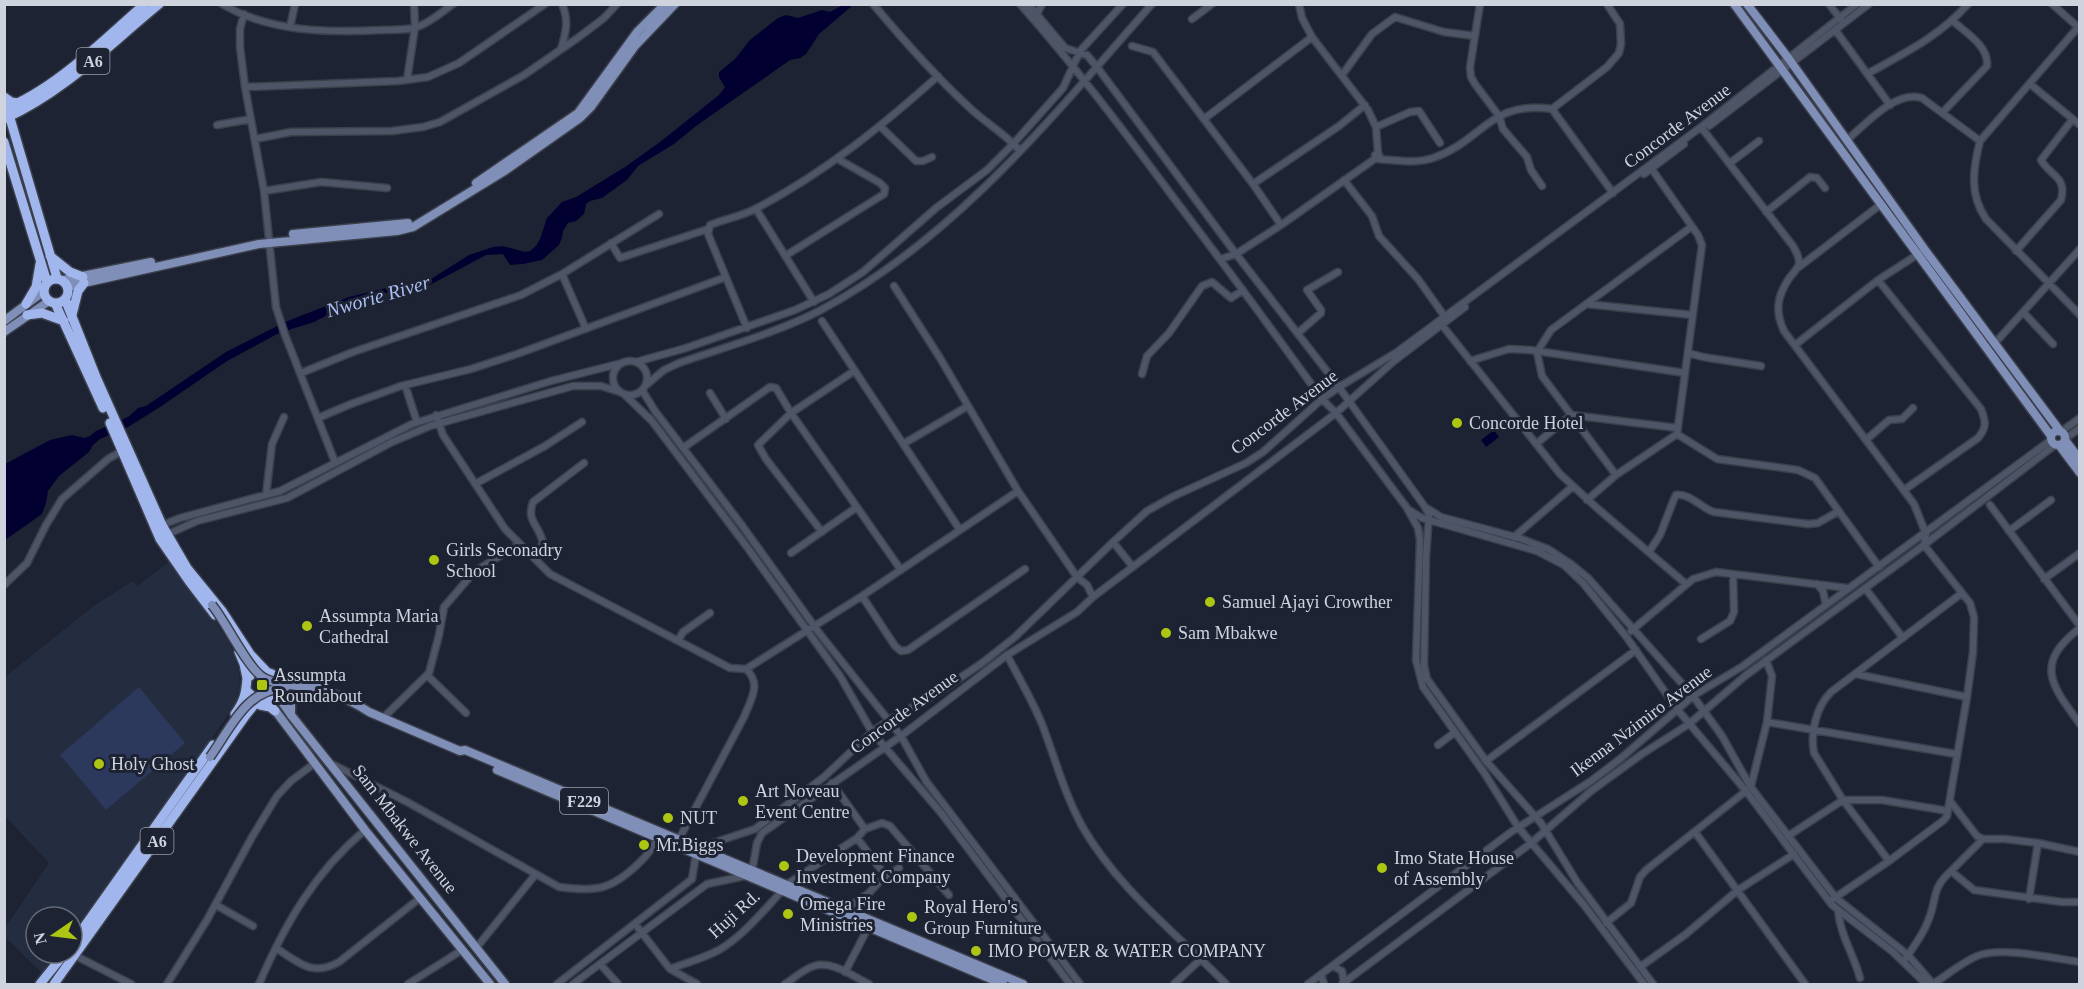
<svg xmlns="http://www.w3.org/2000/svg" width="2084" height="989" viewBox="0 0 2084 989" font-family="'Times New Roman',serif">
	<rect width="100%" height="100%" fill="#1d2332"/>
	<path fill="#242c40" d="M169,562L215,621L229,642L234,654L239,670L240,686L237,699L231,711L72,934V917H36V953H57L42,973L5,937V928L49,863L5,816V677L95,605L133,581L137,586Z"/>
	<path fill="#2c395d" d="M139,687L185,743L106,810L60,755Z"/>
	<path fill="#020030" d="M843,5H853L819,34L806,54L800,58L790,60L696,126L674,144L638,166L627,180L602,198L590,201L586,204L584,214L576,221L568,223L563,231L562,238L559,245L542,260L523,264L510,265L503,254L486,255L428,286L404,289L356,300L314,322L279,333L227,361L160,407L128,427L100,439L93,445L89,452L59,476L48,491L46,503L42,514L5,540V464L50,440L72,435L84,438L90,436L96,431L128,417L138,408L146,406L226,352L285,322L349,297L399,285L421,282L431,279L469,255L493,247L503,246L525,252L530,251L536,246L540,239L547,218L562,202L576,197L625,167L660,142L719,95L725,87L719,77V72L735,59L750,40L778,18L786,15L798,18L822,10L830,12Z
		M1494,430L1499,437L1486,447L1481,440Z"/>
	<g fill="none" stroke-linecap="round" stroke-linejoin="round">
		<g stroke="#3b404c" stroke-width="9">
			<path id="minor" d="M222,4C269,32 328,33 381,30C392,29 406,31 417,27C430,23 442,12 453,4
				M873,4C904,41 936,77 971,109C987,124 1007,135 1020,151
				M1020,4C1075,66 1124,131 1173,197C1224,264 1273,331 1322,399L1336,413L1407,508L1418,528L1420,540L1416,660L1423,687L1485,774L1518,827L1584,905L1644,984
				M1028,4L1065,48L1087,55L1097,67L1236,254L1336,383L1425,507L1429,515L1426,556L1424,665L1427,679L1486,761L1541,823L1577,882L1653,984
				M1299,4L1302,18L1312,37L1368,110L1376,127L1378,153
				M1480,4L1470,67L1471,77L1475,84L1499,116L1503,129L1527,157L1531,170L1542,186
				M1829,4L1842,21
				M2052,4L2078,27
				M244,14L240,29V47L245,87L264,191L276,307L285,335L335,462
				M1037,14L1042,4
				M1192,19L1212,4
				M2080,25L1980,141C1973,169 1969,194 1986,219L2080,315
				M290,27L295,4
				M1836,31L1890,105
				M1132,46L1153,52L1253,184L1281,225
				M561,49C566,33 569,20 562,4
				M1867,74C1903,54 1940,36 1968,4
				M1342,75L1372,34L1395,17L1444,32L1475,36
				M407,80L415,27L414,4
				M2030,84L2080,125
				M245,87L398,81L428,77L459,63L545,4
				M1552,109L1607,67L1619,53L1621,44L1620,24L1607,4
				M1942,113L1987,66C1989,46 1966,33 1953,21
				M1204,119L1312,37
				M217,125L251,119
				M1709,126L1869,4
				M881,127L916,161H923L932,157
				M1376,127L1410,112L1419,111L1440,143
				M1701,127L1793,246C1796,252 1800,257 1799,264C1797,270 1791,275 1788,280C1777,297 1775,312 1784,331L1914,504L1926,534L1924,545L1970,603L1974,617L1973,652L1967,697L1947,816L1944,820L1889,861L1830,901
				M255,139L291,132L392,131L423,127L440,122L524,75L579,37L604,18L617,4
				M1847,140C1866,124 1895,90 1922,98L1980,141
				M1378,159C1396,160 1415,164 1433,158C1483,141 1489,100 1552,109L1613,193
				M1730,163L1759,141
				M1651,168L1698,235L1702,245L1677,434L1717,459L1798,470L1815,478L1879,567
				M1644,174L1684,144
				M1344,180L1372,216L1379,236L1418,279L1445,317
				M1253,184L1339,126L1365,105
				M264,191L321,182L387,188
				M756,209L814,302
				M1766,212L1810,177L1817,178L1825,188
				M611,243L620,258L708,229
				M2016,251L2061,200C2067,176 2051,177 2041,160L2072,120
				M785,256L884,194L885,188L880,183L838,159
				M1221,259L1236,254L1281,225L1376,158L1375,155L1378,153L1380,157L1377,158
				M1799,267L1880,205
				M562,274L659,214
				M1878,280L1981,409C1986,422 1987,427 1978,438L1904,490
				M894,286L940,358L1018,491L1077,577L1087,585L1093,597
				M1586,304L1693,315
				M2024,313L2053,344
				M822,321L960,530
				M1442,325L1560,474L1597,508L1686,584
				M747,328L708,234L710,225C725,219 743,216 757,208C824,173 882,126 938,76
				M1298,333L1321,313V310L1307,290L1338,272
				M1995,343L2080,249
				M1795,345L1878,280L1920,253
				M1688,353L1703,357L1761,366
				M1470,361L1509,349L1530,350L1685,373
				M613 378a17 17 0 1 1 34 0a17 17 0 1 1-34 0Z
				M636,362L686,348L795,310L829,294L863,272L936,208L987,170L1014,143L1063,88L1080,51L1123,4
				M301,373L353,352L521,295L562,274L586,329
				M1142,374L1147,356L1169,333L1202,286L1212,282L1231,298L1243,290
				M405,385L417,422
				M645,386L664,370L679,363C725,347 776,333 819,311C955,239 1052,117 1152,4
				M642,390L655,411L741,524L820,634L901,736L926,781L1080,984
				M710,393L726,419
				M624,394L652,421L747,547L840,676L872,732L942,814L1070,984
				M436,415L443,435L505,529L550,574L730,668L746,669C762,684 751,699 744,717L678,841
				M318,418L351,404L401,386L471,369L517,354L726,277
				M2062,431L2080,418
				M2066,438L2080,428
				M1867,439L1889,420L1902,419L1913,408
				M903,444L968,406
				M1536,444L1571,415L1678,428
				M683,448L770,387L776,388L791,413L901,570
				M1616,475L1542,376L1537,352L1551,330L1691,227
				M475,484L545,446L582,422
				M266,495L272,444L284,417
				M1587,500L1616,475L1677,434
				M1990,505L2080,626
				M1425,507L1441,517L1519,538L1548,549L1571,564L1588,578L1693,696L1722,736L1750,786L1836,898L1908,955L1933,984
				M1409,510L1422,518L1537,551L1564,565L1583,583L1625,635L1677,709L1746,791L1832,905L1893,952L1926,984
				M160,526L180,518L280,491L412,424L551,381L622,363
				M2009,531L2051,500
				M822,532L766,459L758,445L791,413L854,371
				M166,535L197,521L287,498L392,442L430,426L573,386H601L620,392
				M1514,537L1572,487
				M1113,542L1133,567
				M1649,552L1660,535L1674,499L1676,495C1690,493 1701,508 1714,512L1808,524L1818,523L1839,511
				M791,553L857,507
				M534,558L543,543C539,524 526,522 533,502L584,463
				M2044,579L2080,553
				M1817,584L1823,591L1826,605
				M4,585L27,563L46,525L62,499L108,459L122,451
				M1865,588L1903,638
				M862,596L895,646L901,651L908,650L1025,569
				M2080,628C2033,664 2052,686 2080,724
				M1631,631L1693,579L1716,572L1847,588
				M1701,639L1730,621L1734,612L1733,574
				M678,641L683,632L710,613
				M1007,655C1019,678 1032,700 1042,724C1055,758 1064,793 1082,826C1118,889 1176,933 1226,984
				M746,669L862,596L1018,491
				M1856,674L1967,697
				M427,675L466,713
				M383,718L429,673L439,635L444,607L474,572L519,544
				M1767,722L1956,754
				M1438,745L1455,732
				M1486,761L1636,650
				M332,764L409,803L559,887C596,892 611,890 638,864C648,855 655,846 660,833
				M832,783L865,829L882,823L890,826L949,895
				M1751,786L1767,722L1772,676L1766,660
				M1950,801L1977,836L1983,839H2005L2038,843L2080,852
				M1695,832L1805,984
				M1788,836L1843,800H1882L1948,811
				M857,838L882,871
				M1983,839L1951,871L1974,890L2062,902H2080
				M698,848L755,829L824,777L872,732L889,720L935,695L982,663L1015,637L1113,542L1147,511L1172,497L1246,463L1263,452L1322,399L1339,387L1397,352L1701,127L1857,4
				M1889,861L1843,800L1814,753C1810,733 1816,707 1831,692L1962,593
				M752,871L757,843L762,833L901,736L1007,655L1077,612L1093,597L1336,413L1394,361L1465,307
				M786,885L857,838L865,829
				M2029,899L2038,843
				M216,905L253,926
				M1838,910C1840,935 1854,955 1860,978
				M847,912L854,903L869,893L879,882L899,868
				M1606,923L1631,903L1640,877L1646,870L1746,791
				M635,924L670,969L697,984
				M477,947L535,875
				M276,948C299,963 312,977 339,962L420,898
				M70,953L131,984
				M1906,958C1914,946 1923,935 1928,921C1938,898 1930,890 1951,871
				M600,964L618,984
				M1333,966L1342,971L1344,983
				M1640,967L1686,934L1738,890L1794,854
				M670,969C686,963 704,958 719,950C744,935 763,911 782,891
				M845,972L868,928
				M1321,975L1324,984
				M167,984L207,920L252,837L277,796L291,781L315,763
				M259,984C285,924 314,873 365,830
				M408,984L462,950
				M557,984L692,879L696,854
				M573,984L707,884L745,876
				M785,984C794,978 804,969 814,966C832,960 854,977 869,984
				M1174,984L1201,959
				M1308,984L1511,832L1591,781L1620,759L1693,696L1743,666L2051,440
				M1342,984L1530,844L1591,791L1642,754L1689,724L1745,676L1924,545L2055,445
				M1933,984C1947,975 1961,963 1977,956C2001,946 2052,958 2080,962"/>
		</g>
		<g stroke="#3b404c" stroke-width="11">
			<path id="major" d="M1734,4L2051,436
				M1747,4L1789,59L1925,250L2060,431
				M476,183L578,113L637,32L665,4
				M293,234L408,223
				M63,280L151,262
				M68,289L69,287L84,283L259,244L397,231L413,227L506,170L580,118L591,107L635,46L675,4
				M4,321L43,292
				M4,332L49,301
				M2051 438a7 7 0 1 1 14 0a7 7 0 1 1-14 0Z
				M2065,440L2080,460
				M2059,445L2080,473
				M277,677C303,680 347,697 369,712L460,751L465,750L1023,984
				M282,691L303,690L331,699
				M279,695L282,702L291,715L505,984
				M271,705L365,830L490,984
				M291,715V695L299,691
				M497,770L653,836
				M679,847L1003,984"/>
		</g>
		<g stroke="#3b404c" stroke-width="12">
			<path id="highway" d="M4,97L11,102L18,103
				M7,108L57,278
				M4,109C56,89 103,40 145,4
				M4,119C64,92 109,45 159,4
				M4,142L47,282
				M50,256L70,272L83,277
				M44 291a12 12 0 1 1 24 0a12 12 0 1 1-24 0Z
				M65,299L96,377L162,525L187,568L222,611L250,654L267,672
				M55,303L103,408
				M26,304L36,287L40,264
				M27,315L42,313L64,321
				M72,315L78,291L84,283
				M110,423L160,539L189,581L215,615
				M239,652L244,664L247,678
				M247,691C258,703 266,701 279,695L282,685C278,677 273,672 263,672
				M260,705L270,707L275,711
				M235,714C244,702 246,693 247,678L250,676
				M72,944L213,745
				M40,984L65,953
				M54,984L246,715L254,705L262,701"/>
		</g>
		<use href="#minor" stroke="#4e5566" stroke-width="6"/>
		<use href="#major" stroke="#808fb8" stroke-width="8"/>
		<use href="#highway" stroke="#a2b6ee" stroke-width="9"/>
		<g stroke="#3b404c" stroke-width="11" stroke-linecap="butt">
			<path id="major-bridge" d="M212,605C226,622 248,669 264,678C276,685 292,684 305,688
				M210,757C230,729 246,689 285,688"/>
		</g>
		<use href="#major-bridge" stroke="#808fb8" stroke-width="8"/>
	</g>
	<g fill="#acc611" stroke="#1d2332" stroke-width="2">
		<circle cx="1457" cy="423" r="6"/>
		<circle cx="434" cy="560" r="6"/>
		<circle cx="1210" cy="602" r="6"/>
		<circle cx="307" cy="626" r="6"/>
		<circle cx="1166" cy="633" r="6"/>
		<rect x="256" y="679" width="12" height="12" rx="3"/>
		<circle cx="99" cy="764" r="6"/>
		<circle cx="743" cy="801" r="6"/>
		<circle cx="668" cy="818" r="6"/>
		<circle cx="644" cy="845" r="6"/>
		<circle cx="784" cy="866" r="6"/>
		<circle cx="1382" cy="868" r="6"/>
		<circle cx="788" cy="914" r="6"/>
		<circle cx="912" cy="917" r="6"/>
		<circle cx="976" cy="951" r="6"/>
	</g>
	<g text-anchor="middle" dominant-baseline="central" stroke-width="6" stroke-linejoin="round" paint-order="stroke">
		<g fill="#1d2332" stroke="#9a9eaa" stroke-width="1.5">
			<rect x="76.5" y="48" width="33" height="26" rx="4.5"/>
			<rect x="560" y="788" width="48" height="26" rx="4.5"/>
			<rect x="140.5" y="828" width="33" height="26" rx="4.5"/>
		</g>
		<g font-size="16" font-weight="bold" fill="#cfd3dd">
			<text x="93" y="61">A6</text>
			<text x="584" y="801">F229</text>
			<text x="157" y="841">A6</text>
		</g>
		<g font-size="18" fill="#cfd3dd" stroke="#1d2332">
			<text transform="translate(1677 126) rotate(-37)">Concorde Avenue</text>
			<text transform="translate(1284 412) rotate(-37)">Concorde Avenue</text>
			<text transform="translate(904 712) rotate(-36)">Concorde Avenue</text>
			<text transform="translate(1641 721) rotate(-37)">Ikenna Nzimiro Avenue</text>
			<text transform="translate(405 829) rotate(52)">Sam Mbakwe Avenue</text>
			<text transform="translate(734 914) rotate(-42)">Huji Rd.</text>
		</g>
		<g font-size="18" fill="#cfd3dd" stroke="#1d2332" text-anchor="start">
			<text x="1469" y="423">Concorde Hotel</text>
			<text x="446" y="550">Girls Seconadry<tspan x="446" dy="21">School</tspan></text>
			<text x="1222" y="602">Samuel Ajayi Crowther</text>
			<text x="319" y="616">Assumpta Maria<tspan x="319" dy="21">Cathedral</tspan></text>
			<text x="1178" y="633">Sam Mbakwe</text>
			<text x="274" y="675">Assumpta<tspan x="274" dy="21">Roundabout</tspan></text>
			<text x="111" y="764">Holy Ghost</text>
			<text x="755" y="791">Art Noveau<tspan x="755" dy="21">Event Centre</tspan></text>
			<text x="680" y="818">NUT</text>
			<text x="656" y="845">Mr.Biggs</text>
			<text x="796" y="856">Development Finance<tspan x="796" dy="21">Investment Company</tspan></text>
			<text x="1394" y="858">Imo State House<tspan x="1394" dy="21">of Assembly</tspan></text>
			<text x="800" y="904">Omega Fire<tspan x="800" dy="21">Ministries</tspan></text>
			<text x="924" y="907">Royal Hero's<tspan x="924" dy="21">Group Furniture</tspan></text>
			<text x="988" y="951">IMO POWER &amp; WATER COMPANY</text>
		</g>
		<g font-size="20" font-style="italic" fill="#aabdf0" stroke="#1d2332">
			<text transform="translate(378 296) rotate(-16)">Nworie River</text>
		</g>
	</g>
	<rect width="2084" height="989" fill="none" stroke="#cfd3dd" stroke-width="12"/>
	<g transform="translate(54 935) rotate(256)"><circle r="28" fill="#1d2332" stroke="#646976" stroke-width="1.5"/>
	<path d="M0-4.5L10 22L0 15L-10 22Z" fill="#acc611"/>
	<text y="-9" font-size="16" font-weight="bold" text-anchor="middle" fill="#cfd3dd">N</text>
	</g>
</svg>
